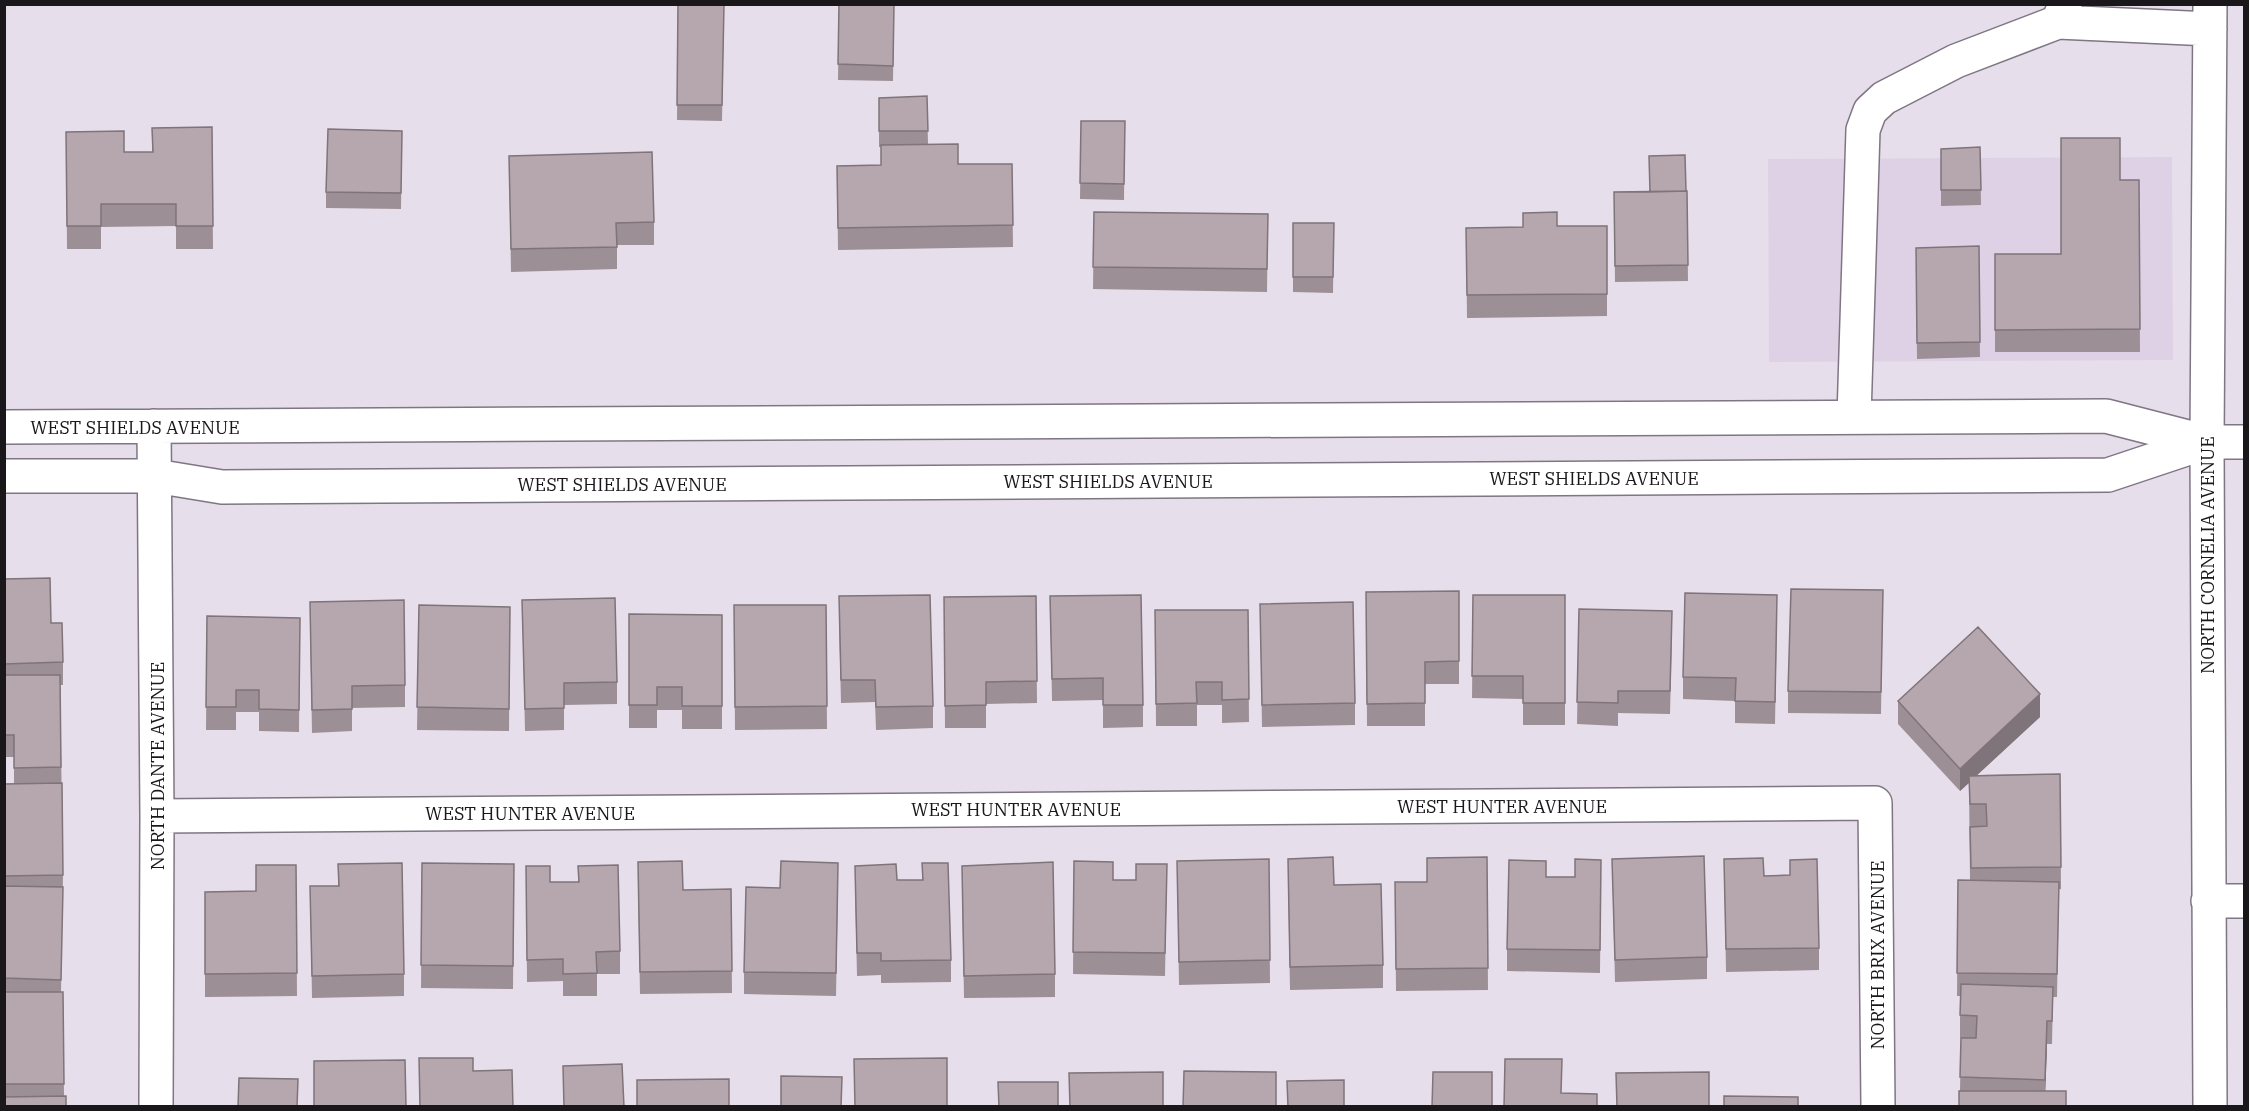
<svg xmlns="http://www.w3.org/2000/svg" width="2249" height="1111" viewBox="0 0 2249 1111" font-family="'IBM Plex Serif',serif">
	<rect width="100%" height="100%" fill="#e7deec"/>
	<path fill="#dfd1e5" d="M2172,157L2173,360L1769,362L1768,159Z"/>
	<g fill="none" stroke-linecap="round" stroke-linejoin="round">
		<g stroke="#7f7683" stroke-width="36">
			<path id="minor" d="M2058,22L2210,29
				M1854,417L1863,130L1870,111L1884,98L1956,61L2058,22L2065,4
				M154,426L157,816L156,1106
				M4,427L2106,416L2207,442H2244
				M4,476H155L222,487L2108,475L2207,442
				M157,816L1875,803L1878,1106
				M2208,901H2244
				M2210,1106L2207,442L2210,4"/>
		</g>
		<use href="#minor" stroke="#fff" stroke-width="33"/>
	</g>
	<path fill="#9d8f96" d="M678,4H724L722,121L677,120Z
		M839,4H894L893,81L838,80Z
		M927,96L928,144L958,164H1012L1013,247L838,250L837,166L881,165V147H879V98Z
		M1081,121H1125L1124,200L1080,199Z
		M212,127L213,249H176V226L101,227V249H67L66,132L124,152H152V128Z
		M402,131L401,209L326,208V192Z
		M1980,147L1981,205L1941,206V149Z
		M509,156L654,222V245H617V269L511,272Z
		M2120,180H2139L2140,352H1995V254H2061Z
		M1687,191L1688,281L1615,282L1614,192Z
		M1094,212L1268,214L1267,292L1093,289Z
		M1293,223H1334L1333,293L1293,292Z
		M1607,226V316L1467,318L1466,228Z
		M1979,246L1980,357L1917,359L1916,248Z
		M4,579L51,623L63,662V685H60L63,875L61,992H63L64,1096L4,1107V784H14V757H4Z
		M1883,590L1881,714L1788,713V691Z
		M1459,591V684H1425V726H1367L1366,592Z
		M1473,595H1565V725H1523V699L1472,698Z
		M1036,596L1037,703L986,704V728H945L944,597Z
		M1050,596L1143,705V727L1103,728V700L1052,701Z
		M522,600L617,682V704L564,705V730L525,731Z
		M1260,604L1355,703V725L1262,727Z
		M419,605L510,607L509,731L417,730Z
		M734,605H826L827,729L735,730Z
		M1579,609L1672,633L1670,714L1618,713V726L1577,724Z
		M1155,610H1248L1249,722L1222,723V705H1197V726H1156Z
		M629,614L722,615V729H682V710H657V728H629Z
		M207,616L300,618L299,732L259,731V712H236V730H206Z
		M1777,617L1775,724L1735,723V701L1683,699V677Z
		M839,619L933,706V728L876,730L875,702L841,703Z
		M310,624L405,685V707L352,708V731L312,733Z
		M1898,701L2040,717L1977,775L2060,774L2061,889H2059L2057,997H2053L2052,1044H2047L2045,1091H1960L1961,1038H1960V996H1957L1958,880L1970,881L1969,783L1960,791L1898,724Z
		M1487,857L1488,990L1396,991L1395,882H1427Z
		M1269,859L1270,983L1179,985L1177,861Z
		M1612,859L1707,957V979L1615,982Z
		M1724,859L1764,876L1819,948V970L1726,972Z
		M1601,860L1600,973L1507,971V949L1546,877H1575Z
		M1074,861L1113,880H1136L1167,864L1165,976L1073,974Z
		M422,863L514,864L513,989L421,988Z
		M922,863L951,960V982L881,983V975L857,976L855,888L897,880H922Z
		M338,864L404,974V996L312,998L310,886H338Z
		M296,865L297,996L205,997V892L256,891Z
		M526,866L550,882H578V866L620,951V974H597V996H563V981L527,982Z
		M1288,881L1334,885L1383,965V988L1290,990Z
		M638,884L683,890L731,889L732,993L640,994Z
		M838,885L836,996L744,994V972L780,888Z
		M962,888L1055,974V997L964,998Z"/>
	<path fill="#7f747a" d="M2040,694V717L1960,791V769Z
		M2047,1021V1044L2045,1102V1080Z"/>
	<path fill="#b6a6ae" stroke="#7f747a" stroke-width="1.5" d="M678,4H724L722,105H677Z
		M839,4H894L893,66L838,64Z
		M927,96L928,131H879V98Z
		M1081,121H1125L1124,184L1080,183Z
		M212,127L213,226H176V204H101V226H67L66,132L124,131V152H153L152,128Z
		M328,129L402,131L401,193L326,192Z
		M2061,138H2120V180H2139L2140,329L1995,330V254H2061Z
		M958,144V164H1012L1013,225L838,228L837,166L881,165V145Z
		M1980,147L1981,190H1941V149Z
		M652,152L654,222L616,223L617,247L511,249L509,156Z
		M1685,155L1686,191L1650,192L1649,156Z
		M1687,191L1688,265L1615,266L1614,192Z
		M1094,212L1268,214L1267,269L1093,267Z
		M1557,212V226H1607V294L1467,295L1466,228L1523,227V213Z
		M1293,223H1334L1333,277H1293Z
		M1979,246L1980,342L1917,343L1916,248Z
		M50,578L51,623H62L63,662L4,664V579Z
		M1791,589L1883,590L1881,692L1788,691Z
		M1459,591V661L1425,662V703L1367,704L1366,592Z
		M1685,593L1777,595L1775,702L1735,701L1736,678L1683,677Z
		M930,595L933,706L876,707L875,680H841L839,596Z
		M1141,595L1143,705H1103V678L1052,679L1050,596Z
		M1473,595H1565V703H1523V676H1472Z
		M1036,596L1037,681L986,682V705L945,706L944,597Z
		M615,598L617,682L564,683V708L525,709L522,600Z
		M404,600L405,685L352,686V709L312,710L310,602Z
		M1353,602L1355,703L1262,705L1260,604Z
		M419,605L510,607L509,709L417,707Z
		M734,605H826L827,706L735,707Z
		M1579,609L1672,611L1670,691H1618V703L1577,702Z
		M1155,610H1248L1249,699L1222,700V682H1196L1197,703L1156,704Z
		M629,614L722,615V706H682V687H657V705H629Z
		M207,616L300,618L299,710L259,709V690H236V707H206Z
		M1978,627L2040,694L1960,769L1898,701Z
		M4,675H60L61,767L14,768V735H4Z
		M2060,774L2061,867L1971,868L1970,827L1987,826L1986,804H1970L1969,776Z
		M62,783L63,875L4,876V784Z
		M1704,856L1707,957L1615,960L1612,859Z
		M1333,857L1334,885L1381,884L1383,965L1290,967L1288,859Z
		M1487,857L1488,968L1396,969L1395,882H1427V858Z
		M1763,858L1764,876L1790,875V860L1817,859L1819,948L1726,949L1724,859Z
		M1269,859L1270,960L1179,962L1177,861Z
		M1575,859L1601,860L1600,950L1507,949L1509,860L1546,861V877H1575Z
		M682,861L683,890L731,889L732,971L640,972L638,862Z
		M781,861L838,863L836,973L744,972L746,887L780,888Z
		M1074,861L1113,862V880H1136V864H1167L1165,953L1073,952Z
		M1053,862L1055,974L964,976L962,866Z
		M402,863L404,974L312,976L310,886H339L338,864Z
		M422,863L514,864L513,966L421,965Z
		M922,863H948L951,960L881,961V953H857L855,866L896,864L897,880H923Z
		M256,865H296L297,973L205,974V892L256,891Z
		M618,865L620,951L596,952L597,973L563,974V959L527,960L526,866H550V882H579L578,866Z
		M1958,880L2059,882L2057,974L1957,973Z
		M4,886L63,887L61,980L4,978Z
		M1961,984L2053,987L2052,1021H2047L2045,1080L1960,1077L1961,1038H1976L1977,1016L1960,1015Z
		M4,992H63L64,1084H4Z
		M419,1058H473V1071L512,1070L513,1107H420Z
		M947,1058V1107H855L854,1059Z
		M1505,1059H1562L1561,1093L1597,1094V1107H1504Z
		M405,1060L406,1107H314V1061Z
		M622,1064L624,1107H564L563,1066Z
		M1184,1071L1276,1072V1107H1183Z
		M1163,1072V1107H1070L1069,1073Z
		M1433,1072H1492V1107H1432Z
		M1709,1072V1107H1617L1616,1073Z
		M781,1076L842,1077L841,1107H781Z
		M239,1078L298,1079L297,1107H238Z
		M729,1079V1107H637V1080Z
		M1344,1080V1107H1288L1287,1081Z
		M998,1082H1058V1107H999Z
		M1959,1091H2066V1107H1959Z
		M66,1096V1107H4V1097Z
		M1724,1096L1798,1097V1107H1724Z"/>
	<g text-anchor="middle" dominant-baseline="central" stroke-width="5" stroke-linejoin="round" paint-order="stroke">
		<g font-size="18" fill="#1a171b" stroke="#fff">
			<text x="135" y="427">WEST SHIELDS AVENUE</text>
			<text x="1594" y="478">WEST SHIELDS AVENUE</text>
			<text x="1108" y="481">WEST SHIELDS AVENUE</text>
			<text x="622" y="484">WEST SHIELDS AVENUE</text>
			<text transform="translate(2207 555) rotate(-90)">NORTH CORNELIA AVENUE</text>
			<text transform="translate(157 766) rotate(-90)">NORTH DANTE AVENUE</text>
			<text x="1502" y="806">WEST HUNTER AVENUE</text>
			<text x="1016" y="809">WEST HUNTER AVENUE</text>
			<text x="530" y="813">WEST HUNTER AVENUE</text>
			<text transform="translate(1877 955) rotate(-90)">NORTH BRIX AVENUE</text>
		</g>
	</g>
	<rect width="2249" height="1111" fill="none" stroke="#1a171b" stroke-width="12"/>
</svg>
